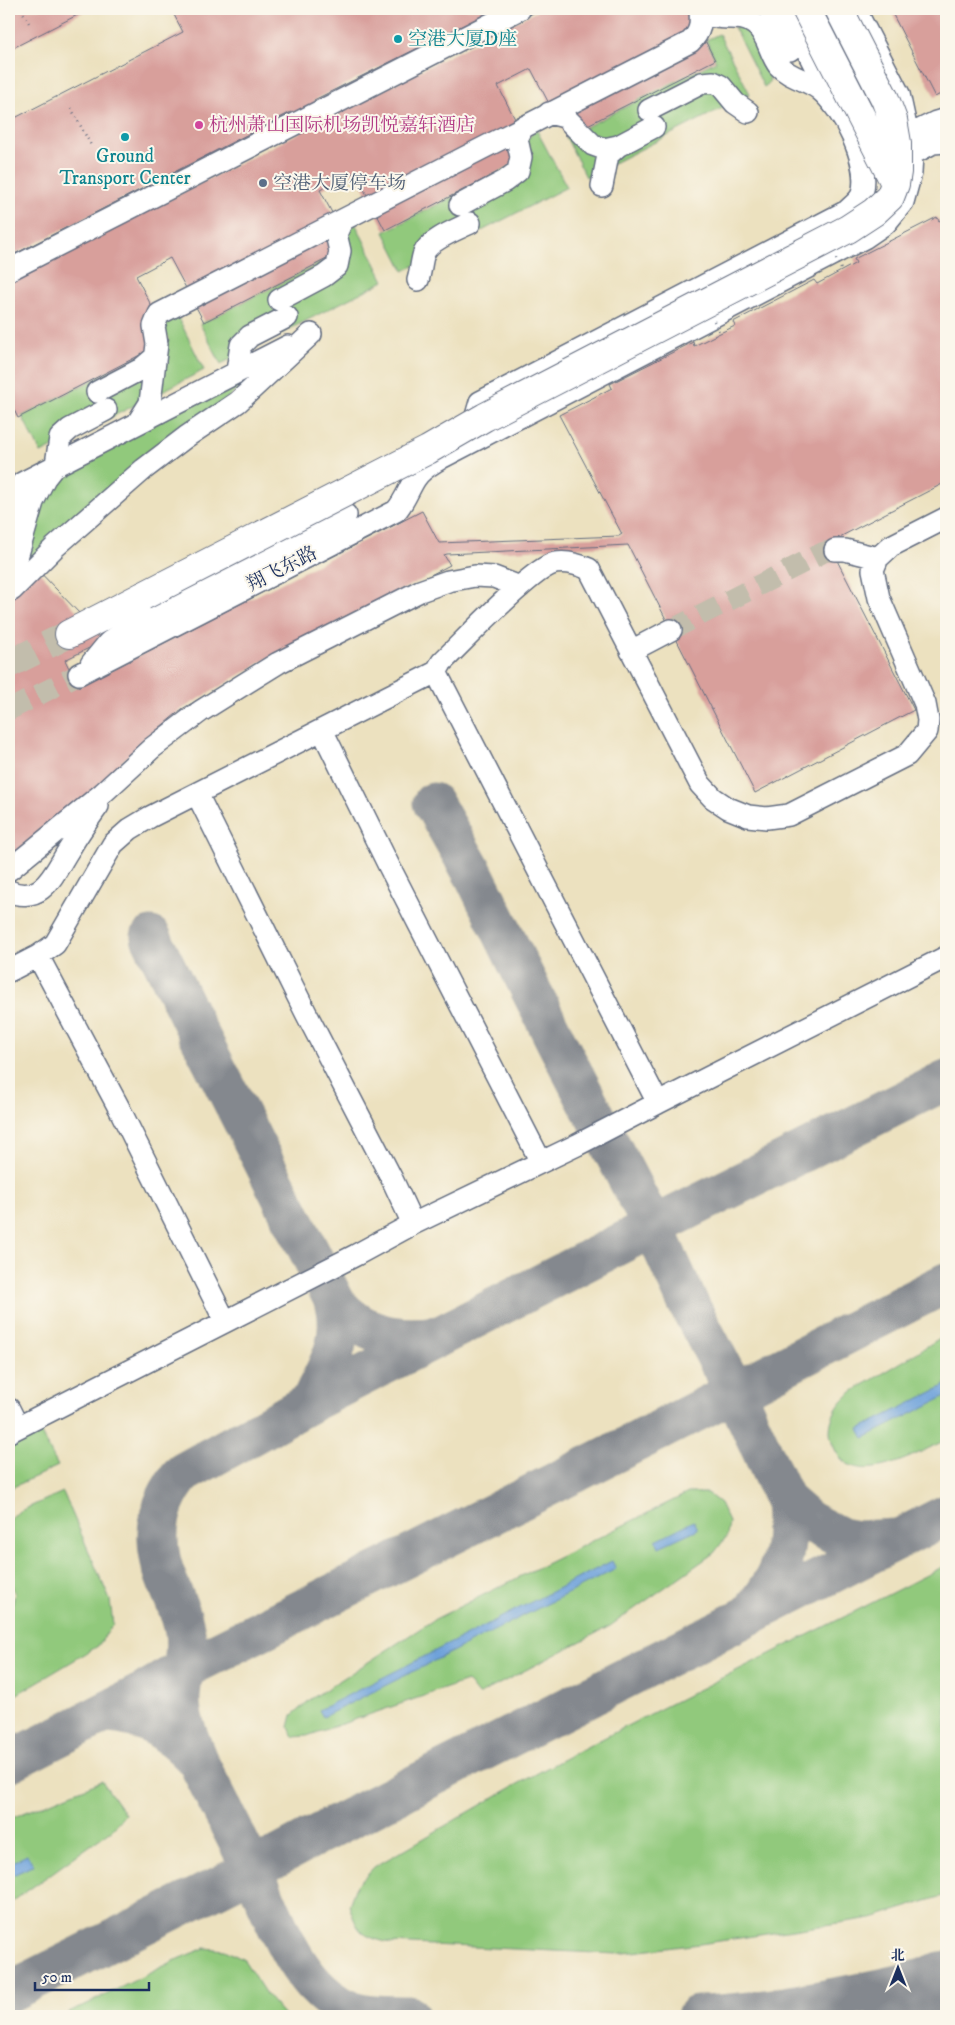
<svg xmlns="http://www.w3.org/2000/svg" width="955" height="2025" viewBox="0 0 955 2025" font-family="'IM FELL DW Pica','Noto Serif SC',serif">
	<rect width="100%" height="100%" fill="#fbf7ec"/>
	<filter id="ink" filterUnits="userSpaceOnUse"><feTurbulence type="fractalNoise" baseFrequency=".02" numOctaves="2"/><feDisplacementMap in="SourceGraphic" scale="10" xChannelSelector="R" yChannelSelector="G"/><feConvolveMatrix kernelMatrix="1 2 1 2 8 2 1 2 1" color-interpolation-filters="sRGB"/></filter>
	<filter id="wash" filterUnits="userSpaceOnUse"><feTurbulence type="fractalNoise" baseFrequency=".0096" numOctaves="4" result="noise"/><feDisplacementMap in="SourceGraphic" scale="20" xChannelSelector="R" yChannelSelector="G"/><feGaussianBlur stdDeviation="1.12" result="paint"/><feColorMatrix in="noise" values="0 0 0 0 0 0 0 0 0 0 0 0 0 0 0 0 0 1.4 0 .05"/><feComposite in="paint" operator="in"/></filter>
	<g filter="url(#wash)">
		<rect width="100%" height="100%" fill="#ece1bf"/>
		<path fill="#91c97c" stroke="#567c6d" d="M734,27H741L751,33L771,71L769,83L764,87Z
			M719,34L750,94L586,177L566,137L716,61L706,40Z
			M536,129L567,187L404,271L384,232L532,156L525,142Z
			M355,223L384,281L221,364L200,324L350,248L344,235Z
			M177,315L204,370L41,453L22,416L169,341L163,328L167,320Z
			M263,366L229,397L31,558L25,552L47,492L65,467Z
			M946,1334V1440C913,1455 845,1497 831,1438C827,1424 836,1406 846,1397C854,1389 866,1384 875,1378C899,1364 923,1349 946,1334Z
			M40,1432L58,1466L9,1489V1447Z
			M63,1492L110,1600L113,1624L98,1646L9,1699V1623L15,1593L9,1579V1521L18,1512Z
			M688,1493H707L720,1503L729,1522L727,1536L714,1553L610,1626L478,1695L467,1681L307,1736L293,1737L289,1727L292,1715L311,1699L435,1619Z
			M946,1565V1895L872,1918L700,1944L616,1954L390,1943C361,1936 358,1933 349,1905L356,1886L374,1867C431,1835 487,1800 545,1769C677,1698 813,1634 946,1565Z
			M102,1781L125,1814L113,1829L9,1904V1819Z
			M205,1948L225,1950L244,1960L266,1994L285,2016H63L180,1958Z"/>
		<path fill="#6ea2da" stroke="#44689c" d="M946,1385V1396L864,1438L859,1429Z
			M694,1521L698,1529L659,1547L656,1540Z
			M612,1561L616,1569L323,1717L319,1710Z
			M27,1855L34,1865L9,1877V1864Z"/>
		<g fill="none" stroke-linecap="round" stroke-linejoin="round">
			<path stroke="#84888e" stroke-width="41" d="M433,803L474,875L556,1041L653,1227L687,1301L735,1392L785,1501L808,1521L841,1538L857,1541L895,1539
				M151,937L192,1021L336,1304C366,1337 396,1341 437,1336
				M311,1402C326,1367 345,1345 336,1304
				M750,1614C783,1576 789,1551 785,1501
				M106,1713C147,1715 169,1731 197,1760
				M9,1762L143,1693L184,1669L664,1428L946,1283
				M9,1992L252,1870L317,1835L946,1515
				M409,2016C387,2016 358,2017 339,2005C292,1977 274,1915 252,1869C234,1832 215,1796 197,1760C190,1741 179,1718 180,1697C181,1676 188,1655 185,1633C182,1612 175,1602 168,1583C151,1543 155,1505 183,1473L311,1402L653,1227L946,1080
				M697,2016C743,2015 786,2007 830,1999C869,1992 908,1984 946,1973"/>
			<path stroke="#84888e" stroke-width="102" d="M918,2016L946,2002"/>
		</g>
		<g id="blocks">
			<path fill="#d89f9b" d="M9,9H89L9,50Z
				M171,9H496L314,100L324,120L541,9H689L715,60L566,136L531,69L498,86L533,154L385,230L355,172L320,190L350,247L204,322L170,258L136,276L169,340L18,418L9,400V281L301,132L291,112L9,257V121L183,32Z
				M890,9H946V91L935,97Z
				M937,217L939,221L946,217V482L828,543L914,710L755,793L628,545L447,554L444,555L450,565L265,660L182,709L140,744L69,814L9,863V540L105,640L65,660L78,687L422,511L439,543L619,536L622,534L559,415L612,388L610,384L693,342L694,346L720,333L735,326L733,322L814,280L817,284L856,263L854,259Z"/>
		</g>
	</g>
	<g filter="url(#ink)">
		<use href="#blocks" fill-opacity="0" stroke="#646d80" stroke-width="1"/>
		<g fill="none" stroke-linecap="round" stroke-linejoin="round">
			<path stroke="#c2bdac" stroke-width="21" stroke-dasharray="21 11" stroke-linecap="butt" d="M671,630L824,552L835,550
				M9,710L79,674"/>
			<path stroke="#c2bdac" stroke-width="28" stroke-dasharray="28 14" stroke-linecap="butt" d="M9,664L69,634"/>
			<g stroke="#646d80" stroke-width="24">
				<path id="minor" d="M769,9L790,50
					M786,9L830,96
					M649,110L702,83L713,82L721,86L735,103L748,112
					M549,113L565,117L593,145L604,149L618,146L654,127
					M908,136L936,122L946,119
					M912,154L933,143L946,142
					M602,186L608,155L618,146
					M460,205L505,181L518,171L521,157L517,139L523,127
					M9,270L520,9
					M418,280C421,271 421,261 424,253C429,240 458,229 470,223
					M279,300L324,276L337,266L340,251L336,234L342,221
					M237,371L241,345L250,336L287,317
					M97,392L141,369L154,358
					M138,422L150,403L157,344L154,326L159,314L690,42C701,32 701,24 700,9
					M471,433L480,402L847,211C852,206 860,200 862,194C871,164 843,108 819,89C807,80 789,77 779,66C769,54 768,33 754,24C737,11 718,26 702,9
					M9,547C18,531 12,525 13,509C13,498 17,491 22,483L288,346
					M835,550H845L878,558
					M9,572L16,561L33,502L45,478L56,464L60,438L70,429L106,410
					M12,590L55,547L144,469L186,437L238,402L311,334
					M631,651L671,630
					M91,664L109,642L130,627L346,515
					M79,674L396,511C405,501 408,490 415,479C421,469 432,464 441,458L864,238L886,223L903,202L911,173L912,154L899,94L855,9
					M322,730L389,866L541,1162
					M197,794L306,1013L392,1179L413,1224
					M9,870L103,793L152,748L201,711L278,663L420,591L448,581L475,576L494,577L520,587
					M9,891C19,896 32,896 41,889C54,879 61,861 70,848C78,834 88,820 98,806
					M38,956L119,1108L225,1321
					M9,971L38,956L55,944L113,844L130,829L150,817L436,672
					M658,1103L946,957
					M9,1409L18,1427
					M9,1432L356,1255L413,1224L577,1145L658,1103L436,672L442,662C463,642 532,568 555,563C567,561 578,564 589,569L700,784L713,798L728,808L748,816L767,818L789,815L907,755L927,731L928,720L925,704L879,598L873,570L878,558L891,546L946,518"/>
			</g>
			<g stroke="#646d80" stroke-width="30">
				<path id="major" d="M69,634L143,596"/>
			</g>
			<path stroke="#646d80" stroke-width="2.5" stroke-dasharray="1 4" stroke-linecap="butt" d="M21,9L29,23
				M71,108L92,147"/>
			<use href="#minor" stroke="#fff" stroke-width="21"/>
			<use href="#major" stroke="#fff" stroke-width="28"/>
			<g stroke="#646d80" stroke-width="30" stroke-linecap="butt">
				<path id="major-bridge" d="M806,9L895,183
					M143,596L428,450L485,417L848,229L874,212L890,197L895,184L897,172V143L893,120L885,99L839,9"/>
			</g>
			<path stroke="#646d80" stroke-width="2.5" stroke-dasharray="1 4" stroke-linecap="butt" d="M836,259L842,271
				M714,321L720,333"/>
			<use href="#major-bridge" stroke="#fff" stroke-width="28"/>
		</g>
	</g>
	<g fill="#0f9aa8" stroke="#fbf7ec" stroke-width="2">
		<circle cx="398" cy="39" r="5"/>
		<circle cx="125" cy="137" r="5"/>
	</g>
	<circle fill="#d1479c" stroke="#fbf7ec" stroke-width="2" cx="199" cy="125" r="5"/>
	<circle fill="#5c6f8a" stroke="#fbf7ec" stroke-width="2" cx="263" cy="183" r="5"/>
	<g text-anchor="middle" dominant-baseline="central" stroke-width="4" stroke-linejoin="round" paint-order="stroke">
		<g font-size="19" fill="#0d838f" stroke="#fbf7ec" text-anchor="start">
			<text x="408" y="39">空港大厦D座</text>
			<text x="125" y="156" text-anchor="middle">Ground<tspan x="125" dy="22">Transport Center</tspan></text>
		</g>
		<g font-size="19" fill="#b23c85" stroke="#fbf7ec" text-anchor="start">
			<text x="209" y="125">杭州萧山国际机场凯悦嘉轩酒店</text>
		</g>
		<g font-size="19" fill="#4e5e75" stroke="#fbf7ec" text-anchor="start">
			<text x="273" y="183">空港大厦停车场</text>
		</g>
		<g font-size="19" fill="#1b2f5e" stroke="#fbf7ec">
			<text transform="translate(282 569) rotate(-27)">翔飞东路</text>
		</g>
	</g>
	<rect width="955" height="2025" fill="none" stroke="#fbf7ec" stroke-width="30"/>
	<g transform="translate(898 1968)" stroke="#fbf7ec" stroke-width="4" paint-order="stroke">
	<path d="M0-4L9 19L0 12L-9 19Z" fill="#1b2f5e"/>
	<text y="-8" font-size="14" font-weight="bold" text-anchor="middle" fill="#1b2f5e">北</text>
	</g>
	<path d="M35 1982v8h114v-8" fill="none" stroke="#1b2f5e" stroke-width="2.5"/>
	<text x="42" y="1982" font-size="15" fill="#1b2f5e" stroke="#fbf7ec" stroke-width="4" paint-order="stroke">50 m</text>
</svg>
